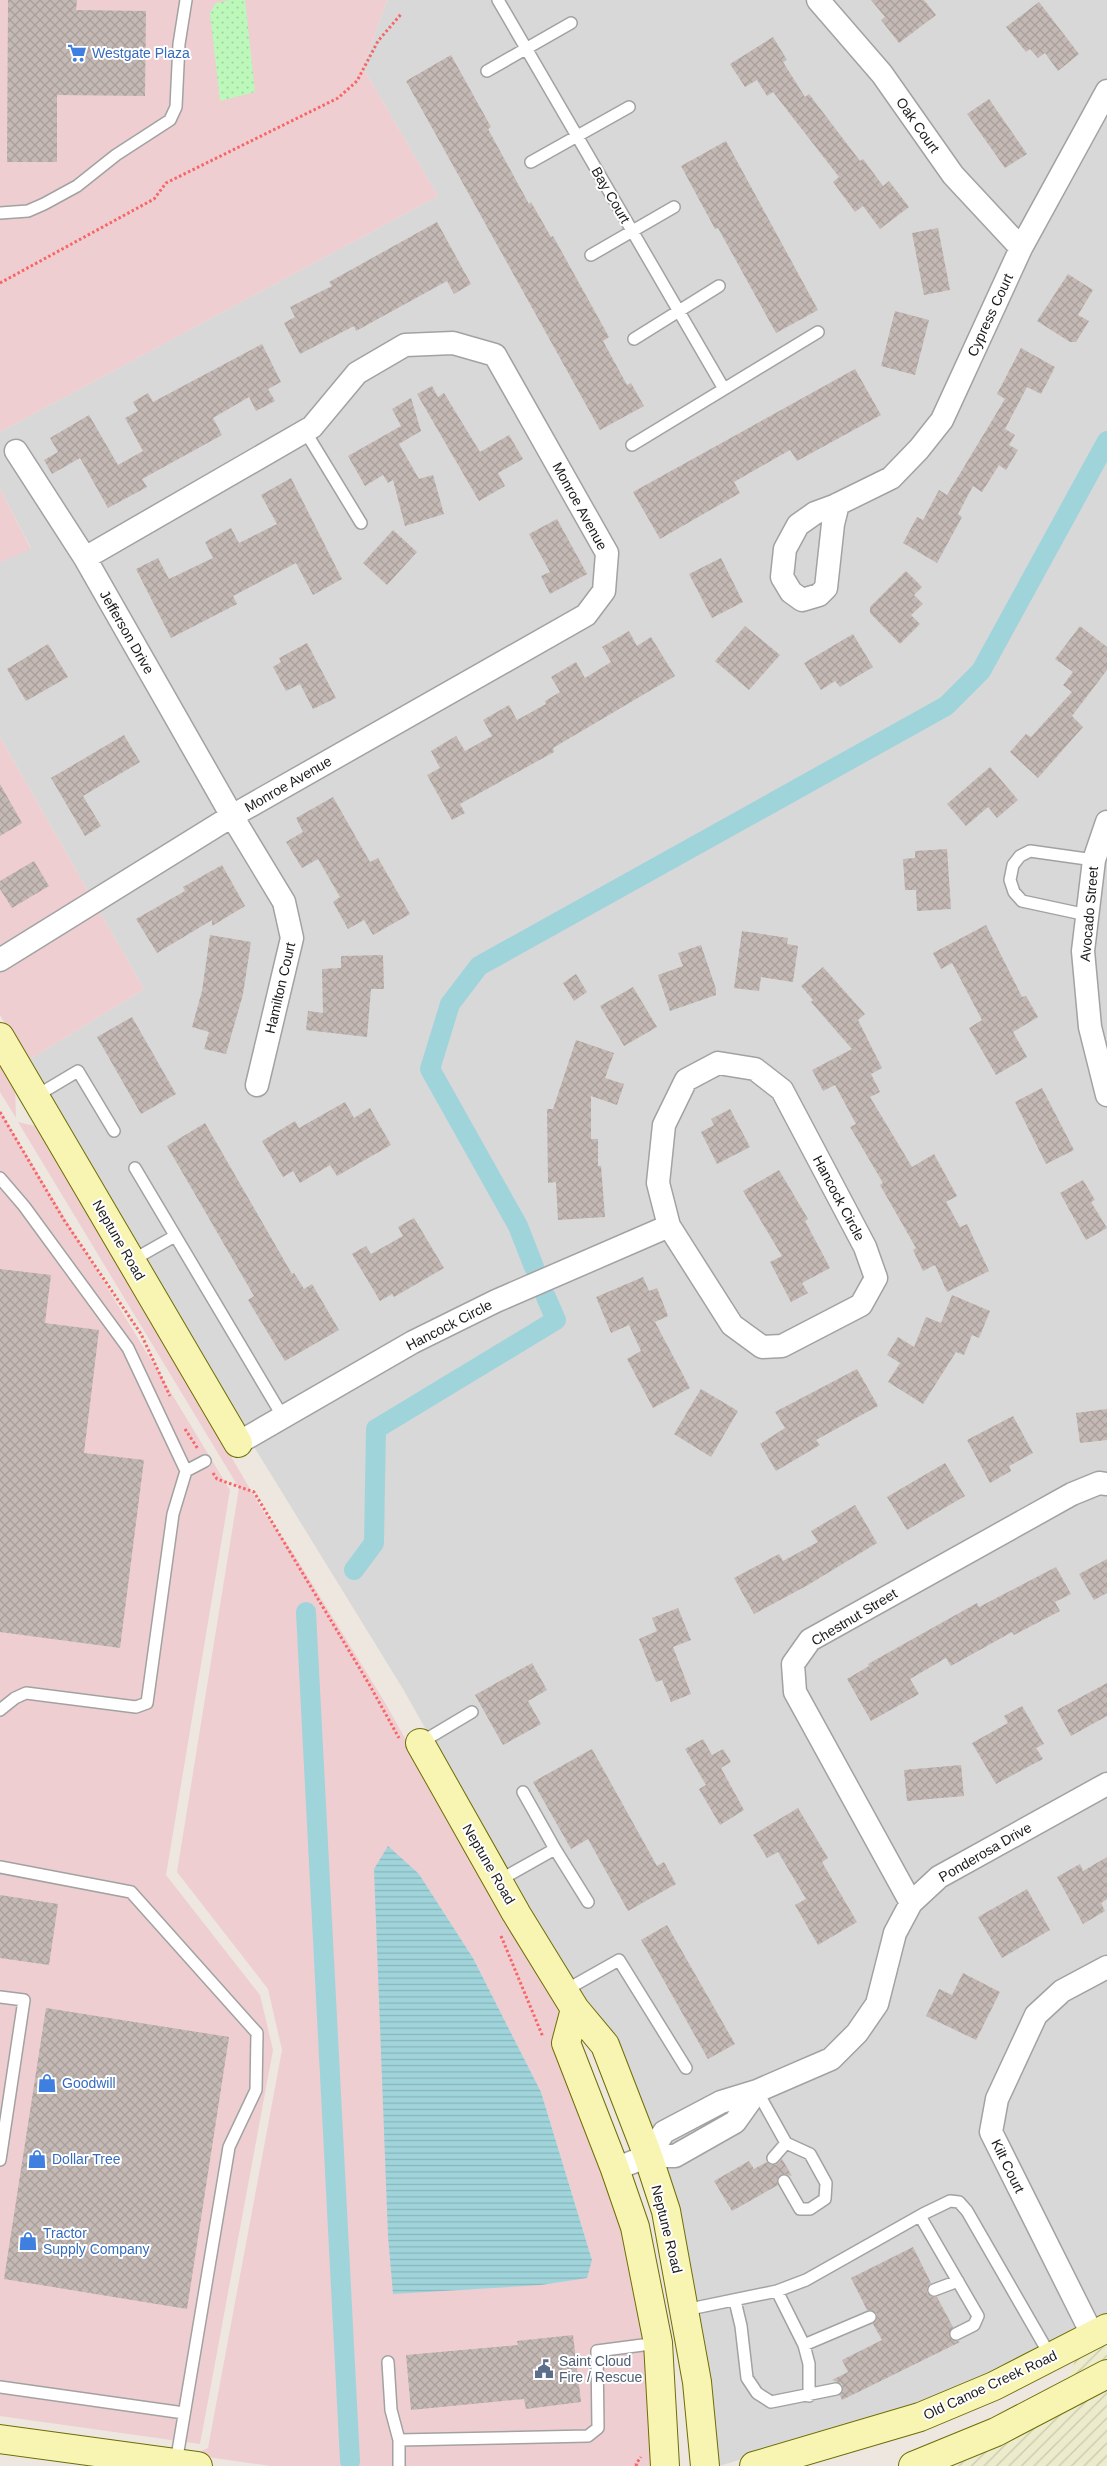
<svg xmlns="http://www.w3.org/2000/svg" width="1107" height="2466" viewBox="0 0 1107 2466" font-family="Helvetica,sans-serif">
	<defs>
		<pattern id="farmland-furrows" width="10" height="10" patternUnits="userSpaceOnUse" patternTransform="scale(1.25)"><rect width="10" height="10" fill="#ecebcb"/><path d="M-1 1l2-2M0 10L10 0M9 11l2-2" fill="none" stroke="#cac9ae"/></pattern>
		<pattern id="park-dots" width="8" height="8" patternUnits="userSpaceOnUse" patternTransform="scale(1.25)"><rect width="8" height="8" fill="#bdf8bb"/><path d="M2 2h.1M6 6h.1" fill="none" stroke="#a2d4a0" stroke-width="1.8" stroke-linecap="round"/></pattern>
		<pattern id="water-rules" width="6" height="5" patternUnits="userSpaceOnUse" patternTransform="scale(1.25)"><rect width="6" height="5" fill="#a0d4db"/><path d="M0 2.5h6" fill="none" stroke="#89b5bb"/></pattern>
		<pattern id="building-cross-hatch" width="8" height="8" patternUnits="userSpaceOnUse" patternTransform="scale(1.25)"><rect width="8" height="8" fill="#c4b9b4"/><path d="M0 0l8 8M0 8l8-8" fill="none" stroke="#a89e9a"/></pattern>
	</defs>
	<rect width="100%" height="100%" fill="#ede7e0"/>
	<path fill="#d9d8d8" d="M387,0H1107V2316L1058,2342L917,2408L719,2466H716L709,2380L588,2006L589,2001L583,2000L526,1907L403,1689L248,1437L27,1061L144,989L0,737V562L31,548L0,489V432L438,196L363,68Z"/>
	<path fill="#eeced1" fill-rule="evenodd" d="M0,0H387L363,68L438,196L0,432Z
		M0,489L31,549L0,562Z
		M0,737L144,989L27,1061L0,1015Z
		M0,1060L15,1085L16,1118L0,1092Z
		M0,1111L230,1490L166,1875L260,1995L273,2050L200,2444L0,2416Z
		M18,1122L39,1127L264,1513L292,1551L384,1701L506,1918L561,2008L625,2230L650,2356L654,2466H271L179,2453H197L208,2448L282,2050L268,1989L177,1872L239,1488ZM419,1874L473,1958L541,2092L592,2260Z"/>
	<path fill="url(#farmland-furrows)" d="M1107,2339V2363L1062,2386L1071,2372L1077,2355Z
		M1107,2385V2466H940Z"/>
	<path fill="url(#park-dots)" d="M230,0H245L255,92L220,101L210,13L216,3Z"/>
	<path fill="url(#water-rules)" d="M388,1846L419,1874L473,1958L541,2092L592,2260L587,2278L541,2285L393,2294L388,2236L374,1869Z"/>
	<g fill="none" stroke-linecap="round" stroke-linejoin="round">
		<path stroke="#a0d4db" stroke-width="20" d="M534,1267L518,1226L430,1069L450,1004L479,966L946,706L981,671L1107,441
			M354,1570L374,1543L376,1429L556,1320L546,1297
			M306,1612L350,2461"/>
	</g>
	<path fill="url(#building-cross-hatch)" d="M8,0H77L76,10L146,11L145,96L57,95V162H7Z
		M871,0H924L936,15L899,43L881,20L885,17Z
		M1039,2L1079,54L1058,71L1045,53L1038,58L1030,49L1026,52L1006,27Z
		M773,37L787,60L783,62L805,97L809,94L860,161L863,159L883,186L889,181L909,207L880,229L863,206L855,212L833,182L839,177L773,92L767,96L757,80L745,87L730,64Z
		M451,55L491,127L488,129L529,204L531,202L551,237L553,236L609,337L603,341L627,385L631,383L644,406L600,430L406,81Z
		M989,99L1027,154L1005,168L967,114Z
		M726,141L818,310L776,333L718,228L715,229L681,166Z
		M437,222L471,284L454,294L447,281L356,331L354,326L300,354L284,323L295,317L290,307L332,286L329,282Z
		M938,228L950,290L924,295L912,233Z
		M1068,274L1093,290L1078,315L1089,321L1076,342H1070L1037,321Z
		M895,311L929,320L915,375L881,366Z
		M262,344L281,382L268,389L275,401L256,411L249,397L213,418L222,435L142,479L147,487L108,508L80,458L52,474L44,460L58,452L50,438L89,415L118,465L143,451L125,418L138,411L133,402L148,393L153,402Z
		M1021,348L1055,367L1041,394L1027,387L1005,429L1015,435L1009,445L1018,450L1006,470L999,465L982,492L973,486L958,514L962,517L937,563L903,543L917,517L923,520L939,490L947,495L1005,399L997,394Z
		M855,369L881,415L797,461L790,450L734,482L740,493L660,539L633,492Z
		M432,386L438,397L444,393L480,452L509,435L523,459L498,473L505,486L479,501L417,394Z
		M411,398L421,431L399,444L419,479L433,475L444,514L405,526L393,480L388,483L383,475L365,486L348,456L401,426L392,409Z
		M291,478L342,579L313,595L296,563L233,596L237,604L171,638L136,569L158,558L169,579L213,558L205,542L231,528L239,543L277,524L261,495Z
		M557,519L587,574L550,594L541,576L550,572L529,534Z
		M393,530L417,552L387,585L363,563Z
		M721,558L743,602L712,618L689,574Z
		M906,571L922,587L914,595L923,604L911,615L920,624L900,644L870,613V607Z
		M745,626L780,655L749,690L715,661Z
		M1080,626L1107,647V670L1072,716L1083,727L1038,778L1010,752L1026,734L1031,737L1072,692L1063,685L1073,672L1055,659Z
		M629,631L637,646L651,637L675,676L553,748L554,752L460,804L465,813L452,820L427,775L440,768L431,751L456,736L465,751L492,736L483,720L509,705L517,720L546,704L545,701L560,692L551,677L576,662L585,678L611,662L602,647Z
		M853,634L873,667L840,687L835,681L821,690L804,663Z
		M307,643L336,698L313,709L300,684L286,691L273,667L281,662L279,658Z
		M48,644L68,677L26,701L7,669Z
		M124,735L140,762L83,796L101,826L85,836L51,778Z
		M990,767L1018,800L997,818L988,807L966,826L947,804Z
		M0,784L22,823L0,836Z
		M333,797L370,862L378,858L410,914L373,935L364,920L348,929L333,902L340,897L318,859L302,868L286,842L303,832L296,818Z
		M947,849L951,909L917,911L916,890H905L903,859L915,858V851Z
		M34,861L49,886L12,908L0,889V881Z
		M222,865L245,906L212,926V920L157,953L136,919L185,891L183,887Z
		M986,925L1022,997L1026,996L1038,1017L1013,1032L1027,1057L996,1075L969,1028L982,1020L952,963L941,969L933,953Z
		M742,931L788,938L787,944L798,946L793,982L761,977L759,991L734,988Z
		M210,935L251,942L243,994L226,1054L204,1049L209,1032L192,1027L202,991Z
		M701,945L716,989V995L670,1011L658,975L683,966L678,953Z
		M383,955L384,989H371L367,1037L306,1030L308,1011L323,1013L322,969L341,968V956Z
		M823,967L865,1014L858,1020L882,1068L871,1074L880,1092L870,1097L912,1167L934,1154L957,1196L946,1202L960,1227L967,1224L989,1271L947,1292L935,1265L923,1271L913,1250L916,1248L880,1185L883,1183L850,1127L856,1124L835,1085L823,1091L812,1070L852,1049L811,1002L813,1000L801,986Z
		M576,974L587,992L574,1001L563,983Z
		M633,987L657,1027L624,1046L600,1006Z
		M132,1017L176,1094L141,1114L97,1037Z
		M576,1040L614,1053L605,1078L624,1084L617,1105L591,1096V1139H598V1166H601L605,1217L558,1220L556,1182L548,1183L547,1109H553Z
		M1042,1088L1074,1150L1046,1164L1015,1102Z
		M345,1102L354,1118L370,1108L391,1145L337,1176L330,1165L300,1183L293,1171L283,1177L262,1141L295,1121L299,1128Z
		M730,1109L750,1147L717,1164L701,1132L714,1125L711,1119Z
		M205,1123L292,1274L294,1273L304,1289L312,1284L339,1330L285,1361L248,1300L254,1296L167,1146Z
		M779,1170L808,1219L805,1221L830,1268L802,1283L808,1293L791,1302L770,1262L782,1256L743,1191Z
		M1083,1180L1095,1200L1091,1202L1107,1228L1086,1240L1060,1193Z
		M414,1218L444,1268L394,1297L392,1294L380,1301L352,1254L366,1246L371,1254L403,1236L398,1227Z
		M0,1269L51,1275L45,1323L99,1330L84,1453L144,1460L120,1648L0,1632Z
		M643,1277L649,1291L657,1288L668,1316L655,1322L690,1388L653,1408L627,1359L641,1351L629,1325L611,1333L596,1297Z
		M952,1295L990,1311L979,1338L972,1335L964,1355L956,1352L923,1404L888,1382L900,1363L887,1355L898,1337L914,1347L926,1317L941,1323Z
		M857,1369L878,1406L816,1440L820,1445L776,1471L760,1444L785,1428L775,1412Z
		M701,1389L738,1411L711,1457L674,1434Z
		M1107,1409V1440L1080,1443L1076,1413Z
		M1013,1416L1033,1453L1009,1466L1011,1471L990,1483L967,1440Z
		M945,1463L965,1496L907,1530L887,1497Z
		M855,1505L877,1543L808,1585L754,1614L734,1578L779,1554L783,1561L818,1542L811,1531Z
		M1107,1559V1593L1094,1600L1079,1574Z
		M1056,1567L1071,1594L1055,1602L1060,1611L1014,1635L1012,1632L951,1666L946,1658L910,1679L919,1694L871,1721L847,1679L869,1666L868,1664L977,1603L979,1607Z
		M678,1608L691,1640L673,1647L691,1694L671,1702L662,1680L656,1682L639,1639L657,1631L652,1618Z
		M532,1663L547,1690L528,1701L541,1724L503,1745L475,1695Z
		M1107,1683V1716L1071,1736L1057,1710Z
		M1022,1706L1044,1744L1036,1748L1043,1759L996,1784L972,1743L1008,1723L1004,1716Z
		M703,1739L712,1755L723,1749L731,1762L721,1768L744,1810L720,1825L699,1789L706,1785L685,1749Z
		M592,1749L657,1866L664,1862L676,1884L628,1911L588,1839L571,1849L533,1782Z
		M961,1765L964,1796L907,1801L904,1770Z
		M798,1808L828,1858L822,1862L857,1922L818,1945L795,1905L806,1899L778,1852L767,1858L753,1835Z
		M1107,1857V1899L1101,1903L1105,1911L1083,1924L1057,1877L1080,1864L1083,1871Z
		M1027,1889L1050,1930L1002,1958L978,1917Z
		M0,1895L58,1904L49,1965L0,1958Z
		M667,1925L735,2044L708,2059L641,1940Z
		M963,1973L1000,1992L976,2040L926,2016L939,1989L952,1995Z
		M46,2008L229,2037L187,2309L4,2279Z
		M782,2159L792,2176L785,2174L780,2175L777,2180L778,2185L732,2211L714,2181L749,2161L754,2169L767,2162L771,2165H776Z
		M913,2247L931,2283L927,2288V2293L932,2297H937L953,2327L949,2333L950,2338L960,2342L842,2400L840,2395L843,2391L842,2384L832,2380L848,2372L842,2360L882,2340L873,2324L877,2318V2314L871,2310H867L851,2278Z
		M573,2335L581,2402L526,2409L524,2399L411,2410L406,2355L518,2345L517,2341Z"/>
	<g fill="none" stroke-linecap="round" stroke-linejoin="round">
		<g stroke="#a2a2a2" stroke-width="14">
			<path id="lane" d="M498,0L724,389
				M487,71L571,23
				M531,162L629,107
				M0,213L28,211L44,204L77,186L116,155L170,120L176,107L179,44L186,0
				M591,255L674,207
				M634,339L719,286
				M305,431L361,523
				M632,445L818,332
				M1087,915L1022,901L1014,892L1010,880L1013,865L1020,856L1030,851L1094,860
				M36,1096L78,1071L114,1131
				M135,1168L283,1417
				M0,1178L24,1206L128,1348L186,1471
				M131,1261L175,1236
				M0,1710L15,1698L26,1693L136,1707L147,1703L173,1514L186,1471L205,1461
				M420,1743L472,1712
				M555,1849L588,1902
				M0,1867L131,1892L257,2033L256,2090L229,2147L176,2463
				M498,1881L555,1849L523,1792
				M564,1991L619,1960L686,2068
				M0,1997L24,2000L0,2160
				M757,2091L786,2143L773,2158
				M784,2181L800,2209H810L825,2199L826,2183L810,2154L786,2143
				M920,2216L978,2316L974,2325L956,2334
				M934,2290L958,2281
				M777,2291L804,2345L809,2364V2396
				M735,2301L741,2326L747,2378L757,2393L771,2402L836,2389
				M685,2310L777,2291L806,2280L923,2214L950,2201L959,2202L967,2211L1051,2357
				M804,2345L870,2317
				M388,2362L391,2410L399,2440
				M0,2387L184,2413
				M399,2466V2440L588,2436L598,2428L597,2351L658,2343"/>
		</g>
		<g stroke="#a2a2a2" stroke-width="25">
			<path id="street" d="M818,0L882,74L953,175L1021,248
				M16,451L85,558L232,816L284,902L292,938L257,1085
				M838,504L833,524L826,588L819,595L802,600L791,592L782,577L785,549L798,525L815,513L834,506L891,478L919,449L942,420L1021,248L1107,91
				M1107,822L1094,860L1083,951L1090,1027L1107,1095
				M0,960L232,816L586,615L604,591L607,553L495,355L453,343L405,345L357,373L312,427L85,558
				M718,1063L755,1069L782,1090L865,1247L876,1278L861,1305L782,1346L762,1347L732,1325L669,1226L658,1183L664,1125L686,1080Z
				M238,1443L413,1342L496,1301L669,1226
				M911,1903L795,1692L793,1664L810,1640L1072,1494L1099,1483L1107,1484
				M648,2156L664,2132L721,2102L757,2091L831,2059L857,2033L877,2004L895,1933L911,1903L939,1877L1107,1784
				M615,2169L648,2156H675L735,2122L757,2091
				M1093,2336L991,2132L997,2099L1036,2015L1062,1991L1107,1967"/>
		</g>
		<g stroke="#6e6e05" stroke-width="30">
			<path id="secondary" d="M0,1037L238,1443
				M420,1743L516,1913L575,2009L605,2045L648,2156L666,2211L697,2382L705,2466
				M575,2009L566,2043L615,2169L635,2227L658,2343L665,2466
				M0,2439L198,2466
				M754,2466L920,2417L994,2386L1107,2328
				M913,2466L996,2432L1107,2374"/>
		</g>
		<path stroke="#f86567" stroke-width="3" stroke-dasharray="2.5 2.5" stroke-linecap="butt" d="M0,283L154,199L166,183L338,98L357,81L378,41L402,13
			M0,1112L64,1220L141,1334L170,1396
			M185,1429L198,1449
			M213,1473L217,1479L254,1492L369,1684L399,1738
			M501,1936L543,2037
			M637,2466L636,2464L641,2457"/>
		<use href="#lane" stroke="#fff" stroke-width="11"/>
		<use href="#street" stroke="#fff" stroke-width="22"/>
		<use href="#secondary" stroke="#f8f4b2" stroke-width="28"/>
	</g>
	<defs>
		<g id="supermarket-bare" transform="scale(1.5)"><path d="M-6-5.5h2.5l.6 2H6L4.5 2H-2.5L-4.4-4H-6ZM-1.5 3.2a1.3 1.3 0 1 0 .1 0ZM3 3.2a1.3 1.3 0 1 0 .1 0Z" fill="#3f7fe0" stroke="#fff" stroke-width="2.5" paint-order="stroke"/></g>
		<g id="shop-bare" transform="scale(1.5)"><path d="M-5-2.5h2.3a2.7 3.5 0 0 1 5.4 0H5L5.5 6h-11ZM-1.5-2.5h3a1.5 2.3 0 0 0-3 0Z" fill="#3f7fe0" stroke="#fff" stroke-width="2.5" paint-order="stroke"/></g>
		<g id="civic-bare" transform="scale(1.5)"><path d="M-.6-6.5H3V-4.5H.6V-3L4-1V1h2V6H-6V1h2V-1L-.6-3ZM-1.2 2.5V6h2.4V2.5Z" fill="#5c6f8a" stroke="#fff" stroke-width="2.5" paint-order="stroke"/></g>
	</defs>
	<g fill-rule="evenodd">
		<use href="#supermarket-bare" x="77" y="53"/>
		<use href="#shop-bare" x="47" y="2083"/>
		<use href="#shop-bare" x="37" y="2159"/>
		<use href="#shop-bare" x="28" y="2241"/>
		<use href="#civic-bare" x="544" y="2369"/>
	</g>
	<g text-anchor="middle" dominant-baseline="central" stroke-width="4" stroke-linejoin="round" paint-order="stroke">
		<g font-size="14" fill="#366cbe" stroke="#fff" text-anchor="start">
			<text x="92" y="53">Westgate Plaza</text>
			<text x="62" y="2083">Goodwill</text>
			<text x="52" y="2159">Dollar Tree</text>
			<text x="43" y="2233">Tractor<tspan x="43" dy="16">Supply Company</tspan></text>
		</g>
		<g font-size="14" fill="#1b1b1b" stroke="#fff">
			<text transform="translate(918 125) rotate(55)">Oak Court</text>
			<text transform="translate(611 195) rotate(60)">Bay Court</text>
			<text transform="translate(990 315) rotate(-65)">Cypress Court</text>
			<text transform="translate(580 506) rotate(61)">Monroe Avenue</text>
			<text transform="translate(127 632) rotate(60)">Jefferson Drive</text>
			<text transform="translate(288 784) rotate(-30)">Monroe Avenue</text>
			<text transform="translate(1089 914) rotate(-85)">Avocado Street</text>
			<text transform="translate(280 988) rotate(-77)">Hamilton Court</text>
			<text transform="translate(839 1198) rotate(62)">Hancock Circle</text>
			<text transform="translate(119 1240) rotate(60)">Neptune Road</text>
			<text transform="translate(449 1325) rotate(-27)">Hancock Circle</text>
			<text transform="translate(854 1617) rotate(-31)">Chestnut Street</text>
			<text transform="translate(985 1852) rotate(-30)">Ponderosa Drive</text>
			<text transform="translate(489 1864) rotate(60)">Neptune Road</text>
			<text transform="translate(1008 2166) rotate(64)">Kilt Court</text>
			<text transform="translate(667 2229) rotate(76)">Neptune Road</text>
			<text transform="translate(990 2385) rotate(-25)">Old Canoe Creek Road</text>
		</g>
		<g font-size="14" fill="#4e5e75" stroke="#fff" text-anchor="start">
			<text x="559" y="2361">Saint Cloud<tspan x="559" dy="16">Fire / Rescue</tspan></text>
		</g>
	</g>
</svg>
